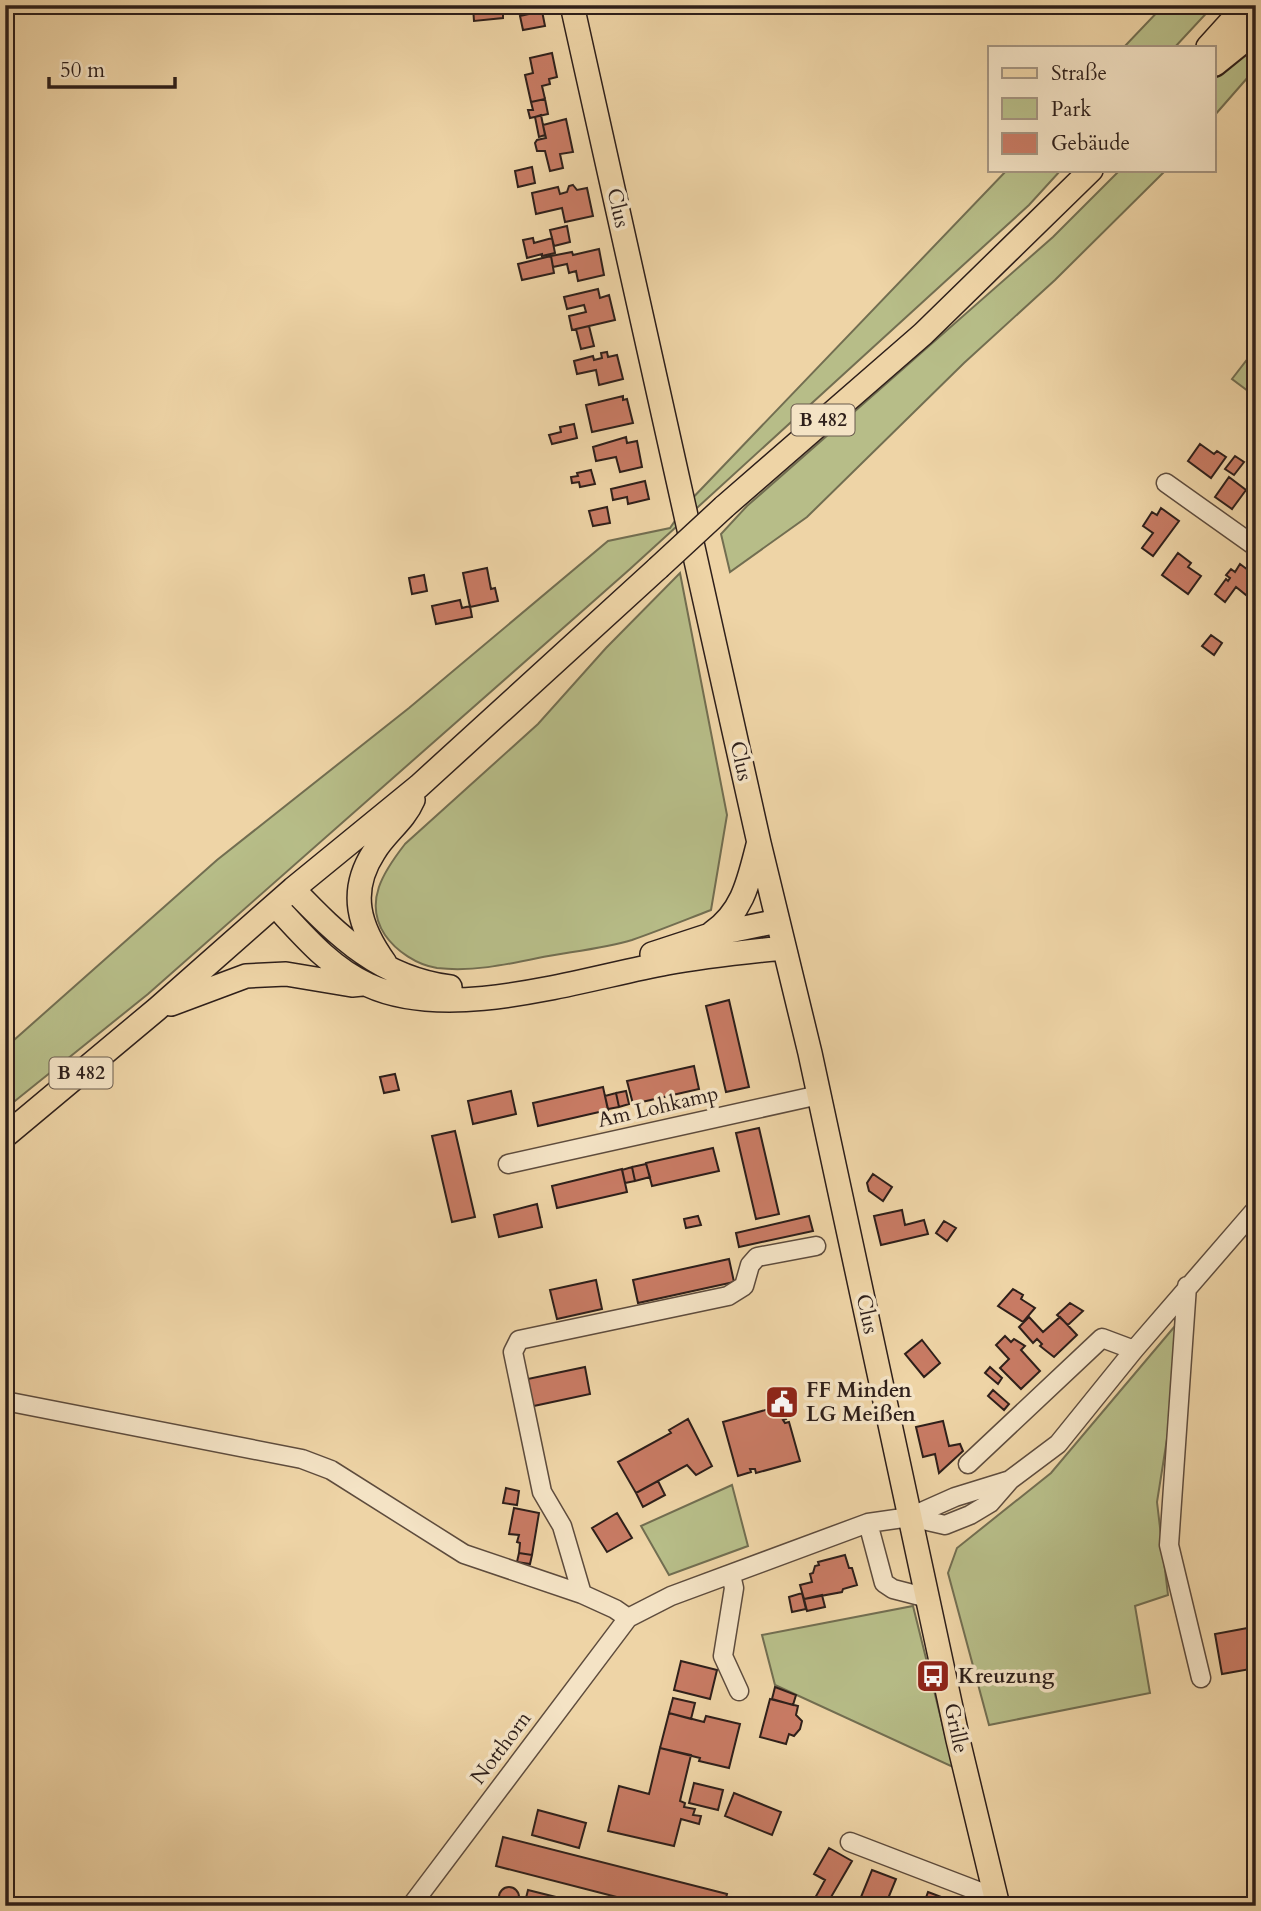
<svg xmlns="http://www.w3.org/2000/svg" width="1261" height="1911" viewBox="0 0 1261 1911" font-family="Cardo,serif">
	<rect width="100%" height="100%" fill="#eed4a6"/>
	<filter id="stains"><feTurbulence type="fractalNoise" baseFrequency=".00286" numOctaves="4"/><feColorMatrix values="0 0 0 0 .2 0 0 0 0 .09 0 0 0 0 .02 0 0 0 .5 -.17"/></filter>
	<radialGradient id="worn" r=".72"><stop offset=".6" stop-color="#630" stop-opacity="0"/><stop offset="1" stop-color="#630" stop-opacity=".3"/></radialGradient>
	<path fill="#b7bd88" stroke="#726e51" stroke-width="2" d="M1164,5H1214L1175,47H1124Z
		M1256,39V68L1214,116V74Z
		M1007,170H1061L1029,205L630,569L148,994L5,1109V1048L217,860L409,708L608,541L670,528L685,506Z
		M1120,170H1166L1055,280L964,363L807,517L730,572L721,534L747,506L1053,237Z
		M1256,348V397L1232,379Z
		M680,573L727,815L711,910C685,920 658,931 632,940C602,949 568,952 538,958C505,965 471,972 437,968C417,965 396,951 385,935C363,902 384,871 405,844L538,724L606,648Z
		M1175,1326L1183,1338L1157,1502L1168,1595L1135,1606L1150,1693L989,1725L948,1573L957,1548L1051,1473Z
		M732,1485L748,1546L669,1575L641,1526Z
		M913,1606L953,1767L775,1685L762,1635Z"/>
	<path fill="#c87b64" stroke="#2e1f1a" stroke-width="2" d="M503,5V18L474,21L473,7Z
		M542,11L545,26L523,30L520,16Z
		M552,53L557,77L549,79L550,84L542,86L545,99L531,102L525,75L533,73L530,58Z
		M545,99L548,114L530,118L528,110H533L531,102Z
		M541,115L545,135L539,137L535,117Z
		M566,119L573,152L560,154L563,168L550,171L545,151H537L535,143L537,140L546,138L543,125Z
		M532,167L535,183L518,187L515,171Z
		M573,185L577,190L587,188L593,216L565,222L562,208L536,214L532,193L558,187L560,194L567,192L569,186Z
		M567,226L570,242L554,246L550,230Z
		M533,238L534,243L552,238L555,253L542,256V254L527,258L523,240Z
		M599,249L604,275L578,281L576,271L569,273L567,264L553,267L551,256L572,252L573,255Z
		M551,256L554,273L522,280L518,264Z
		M598,289L600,298L609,295L615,320L572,330L569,316L586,312L584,305L567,309L564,297Z
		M589,326L594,346L581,349L576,329Z
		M607,352L608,357L617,355L623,379L599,385L596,370L577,374L574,361L593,356L594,360L602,358L601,353Z
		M623,396V400L627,399L633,423L592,432L586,405Z
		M574,424L577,438L552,444L549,435L561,432L560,427Z
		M626,437L627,443L637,441L642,467L620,472L616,457L596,461L593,447Z
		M1200,444L1214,454L1217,451L1226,457L1211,478L1188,461Z
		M1235,456L1244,462L1234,475L1225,469Z
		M591,470L595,484L580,487L579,482L572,483L571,477L578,476L577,473Z
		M1229,477L1246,490L1232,509L1215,497Z
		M645,481L649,499L628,504L627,497L613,500L611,489Z
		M607,507L610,523L593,526L589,511Z
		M1161,508L1179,521L1153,556L1142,548L1153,533L1143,526L1152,512L1157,515Z
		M1178,553L1191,563L1188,567L1201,576L1188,594L1162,575Z
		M1240,564L1256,576V582L1246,595L1236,587L1225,602L1215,594L1226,579L1228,581L1230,578L1226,575L1231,569L1235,572Z
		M487,568L491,589L495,588L498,601L470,607L463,573Z
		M424,575L427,591L412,594L409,578Z
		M460,600L462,608L470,606L472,617L436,624L432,606Z
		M1211,635L1222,643L1214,655L1202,646Z
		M729,1000L749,1087L726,1092L706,1006Z
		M694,1066L699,1089L633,1104L627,1081Z
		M395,1074L399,1090L384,1093L380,1077Z
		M603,1087L608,1110L538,1126L533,1103Z
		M511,1091L516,1114L473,1124L468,1101Z
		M626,1091L629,1104L619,1107L616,1093Z
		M616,1093L619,1107L608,1109L605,1096Z
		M759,1128L779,1214L756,1219L736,1133Z
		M455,1131L475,1217L452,1222L432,1136Z
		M713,1148L719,1171L652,1186L646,1163Z
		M646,1164L650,1177L635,1181L632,1167Z
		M632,1167L635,1181L625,1183L622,1170Z
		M622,1169L627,1192L557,1208L552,1186Z
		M873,1174L892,1187L883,1201L869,1191L867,1183Z
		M537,1204L542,1227L499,1237L494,1215Z
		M902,1210L905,1225L924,1220L928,1234L881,1245L874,1216Z
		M698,1216L701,1225L686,1228L684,1219Z
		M809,1216L813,1231L739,1247L736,1233Z
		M944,1221L956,1228L947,1241L936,1233Z
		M729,1259L734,1282L638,1303L633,1280Z
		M596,1280L602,1309L557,1319L550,1290Z
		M1013,1289L1023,1295L1021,1299L1035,1308L1023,1322L998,1306Z
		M1070,1303L1083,1311L1068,1325L1057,1315Z
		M1029,1317L1043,1332L1060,1317L1077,1335L1054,1357L1040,1346L1042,1344L1037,1339L1033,1343L1019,1327Z
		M1005,1336L1011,1342L1014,1339L1025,1346L1021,1350L1040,1371L1021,1389L1000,1368L1009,1359L996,1345Z
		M922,1340L940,1363L924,1377L905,1354Z
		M585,1367L590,1394L529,1407L523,1380Z
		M990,1367L1002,1378L998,1384L985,1373Z
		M993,1390L1009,1404L1004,1410L988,1396Z
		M783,1405L786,1419L783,1420L785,1423L789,1422L800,1461L756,1473L755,1469H750L751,1472L738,1476L723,1422Z
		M688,1419L712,1466L696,1475L687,1465L636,1493L618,1462L671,1433L669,1430Z
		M943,1421L949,1446L960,1444L963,1451L939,1473L935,1454L923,1457L916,1427Z
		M658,1481L665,1495L643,1507L636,1493Z
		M506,1488L519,1491L517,1505L503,1503Z
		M514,1508L539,1513L532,1555L519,1553L520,1543L517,1542L519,1535L509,1534Z
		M617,1513L632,1538L607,1552L592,1528Z
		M519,1553L532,1555L530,1564L517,1562Z
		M845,1555L849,1568H852L857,1585L843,1589L842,1592L804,1599L800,1585L812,1582L810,1574L813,1573L815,1566L819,1565L818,1562Z
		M802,1593L806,1609L792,1612L789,1597Z
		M822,1595L825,1607L807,1611L804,1599Z
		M1253,1627L1256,1668L1222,1674L1215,1634Z
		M681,1661L717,1670L710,1699L674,1690Z
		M775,1687L796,1695L793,1705L772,1699Z
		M673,1698L695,1703L691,1719L669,1713Z
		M770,1699L798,1706L796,1715L802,1721L800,1729L794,1736L789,1734L786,1744L760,1737Z
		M669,1713L704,1722L706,1716L740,1724L729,1768L699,1761L700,1758L660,1748Z
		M660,1748L691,1755L680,1801L685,1803L684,1807L695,1809L693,1815L701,1816L699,1824L681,1819L674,1846L608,1831L619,1786L649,1794Z
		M694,1783L723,1790L718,1810L689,1803Z
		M734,1793L781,1812L772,1835L725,1816Z
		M538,1810L586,1823L579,1848L532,1835Z
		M503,1837L727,1894L724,1906H639L640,1903L496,1866Z
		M829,1848L852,1861L827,1904L815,1898L825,1880L814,1874Z
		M872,1870L896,1879L885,1906H871L872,1901L861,1897Z
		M499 1897a10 10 0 1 1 20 0a10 10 0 1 1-20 0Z
		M528,1890L592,1906H524Z
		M928,1892L952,1901L950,1906H923Z"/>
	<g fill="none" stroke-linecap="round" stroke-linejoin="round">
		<g stroke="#5e4c3d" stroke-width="21">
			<path id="minor" d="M1166,483L1256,547
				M508,1164L819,1095
				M1187,1286L1169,1545L1201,1678
				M5,1401L302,1459L331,1470L464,1554L582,1594L615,1609L628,1618
				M968,1464L1102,1338L1134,1350
				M910,1517L945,1525L970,1515L990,1503L1010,1480L1058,1444L1134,1350L1256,1209
				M868,1523L884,1583L893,1589L928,1598
				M731,1575L734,1588L723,1656L739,1691
				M582,1594L562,1526L542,1492L513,1352L519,1340L728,1296L744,1286L750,1265L757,1257L816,1246
				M850,1842L996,1898
				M411,1906L628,1618L671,1596L868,1523L910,1517L955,1497L1010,1480"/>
		</g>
		<g stroke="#2e1f1a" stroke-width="26">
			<path id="major" d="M572,5L759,843L810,1053L958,1740L998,1906
				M1208,47L1246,5
				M724,507L923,334L1091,170
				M293,889C339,937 381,978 450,987
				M275,905C302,934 330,968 368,985C451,1023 580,979 667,963C705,956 745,952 783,948
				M712,933C743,912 749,880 758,845
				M652,954L710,935L778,921
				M385,963C359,927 348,892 374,852C385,833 404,821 413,800
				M171,1004L246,976L286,974L352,985L362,984
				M5,1136L157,1009L293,889L419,786L658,568"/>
		</g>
		<g stroke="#2e1f1a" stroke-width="30">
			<path id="highway" d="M1214,63L1256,29"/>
		</g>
		<use href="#minor" stroke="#f4e3c5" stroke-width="18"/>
		<use href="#major" stroke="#eed4a6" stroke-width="23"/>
		<use href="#highway" stroke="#eed4a6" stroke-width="26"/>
		<g stroke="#2e1f1a" stroke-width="26" stroke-linecap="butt">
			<path id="major-bridge" d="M658,568L724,507"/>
		</g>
		<use href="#major-bridge" stroke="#eed4a6" stroke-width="23"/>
	</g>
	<defs>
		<g id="civic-square" transform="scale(1.75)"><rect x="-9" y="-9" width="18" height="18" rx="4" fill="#8f2418" stroke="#f4e3c5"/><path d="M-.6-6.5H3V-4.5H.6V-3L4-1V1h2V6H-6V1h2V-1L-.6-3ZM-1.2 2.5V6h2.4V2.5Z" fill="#fff"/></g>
		<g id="bus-square" transform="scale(1.75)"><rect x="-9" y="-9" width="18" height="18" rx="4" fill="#8f2418" stroke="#f4e3c5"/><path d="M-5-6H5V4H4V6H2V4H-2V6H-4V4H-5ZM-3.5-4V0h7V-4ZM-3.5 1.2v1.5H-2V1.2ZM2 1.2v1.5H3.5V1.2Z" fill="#fff"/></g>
	</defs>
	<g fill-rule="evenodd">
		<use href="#civic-square" x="782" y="1402"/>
		<use href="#bus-square" x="933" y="1676"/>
	</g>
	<g text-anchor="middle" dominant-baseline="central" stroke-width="7" stroke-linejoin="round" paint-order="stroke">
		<g fill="#f4e3c5" stroke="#695a4d" stroke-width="2">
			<rect x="791.5" y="404.5" width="63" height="31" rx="5"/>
			<rect x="49.5" y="1057.5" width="63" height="31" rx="5"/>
		</g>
		<g font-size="19" font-weight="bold" fill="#2e1f1a">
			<text x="823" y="420">B 482</text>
			<text x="81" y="1073">B 482</text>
		</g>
		<g font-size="21" fill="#2e1f1a" stroke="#f4e3c5">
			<text transform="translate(618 208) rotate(77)">Clus</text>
			<text transform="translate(741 761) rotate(78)">Clus</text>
			<text transform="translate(658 1107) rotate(-13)">Am Lohkamp</text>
			<text transform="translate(867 1314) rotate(78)">Clus</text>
			<text transform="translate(956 1728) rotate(78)">Grille</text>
			<text transform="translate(501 1748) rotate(-53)">Notthorn</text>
		</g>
		<g font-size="21" font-weight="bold" fill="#2e1f1a" stroke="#f4e3c5" text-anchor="start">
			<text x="806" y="1390">FF Minden<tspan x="806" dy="24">LG Meißen</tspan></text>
			<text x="958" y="1676">Kreuzung</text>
		</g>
	</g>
	<rect width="1261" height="1911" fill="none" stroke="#eed4a6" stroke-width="28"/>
	<rect x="7" y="7" width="1247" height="1897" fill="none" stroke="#2e1f1a" stroke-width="3.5"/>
	<rect x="14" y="14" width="1233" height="1883" fill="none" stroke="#2e1f1a" stroke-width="2"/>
	<rect x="988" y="46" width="228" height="126" fill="#f4e3c5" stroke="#a59581" stroke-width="2"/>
	<rect x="1002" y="68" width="35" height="10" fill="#eed4a6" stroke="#a59581" stroke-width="2"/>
	<text x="1051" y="80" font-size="21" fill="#2e1f1a">Straße</text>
	<rect x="1002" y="98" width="35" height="21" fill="#b7bd88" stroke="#a59581" stroke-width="2"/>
	<text x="1051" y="116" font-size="21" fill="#2e1f1a">Park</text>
	<rect x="1002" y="133" width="35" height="21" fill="#c87b64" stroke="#a59581" stroke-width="2"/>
	<text x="1051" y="150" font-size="21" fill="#2e1f1a">Gebäude</text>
	<path d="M49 77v10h126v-10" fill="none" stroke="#2e1f1a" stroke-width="3.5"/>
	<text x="60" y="77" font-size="21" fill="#2e1f1a" stroke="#f4e3c5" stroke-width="5" paint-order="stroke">50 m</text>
	<rect width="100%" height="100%" filter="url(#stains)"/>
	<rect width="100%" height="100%" fill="url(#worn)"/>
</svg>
